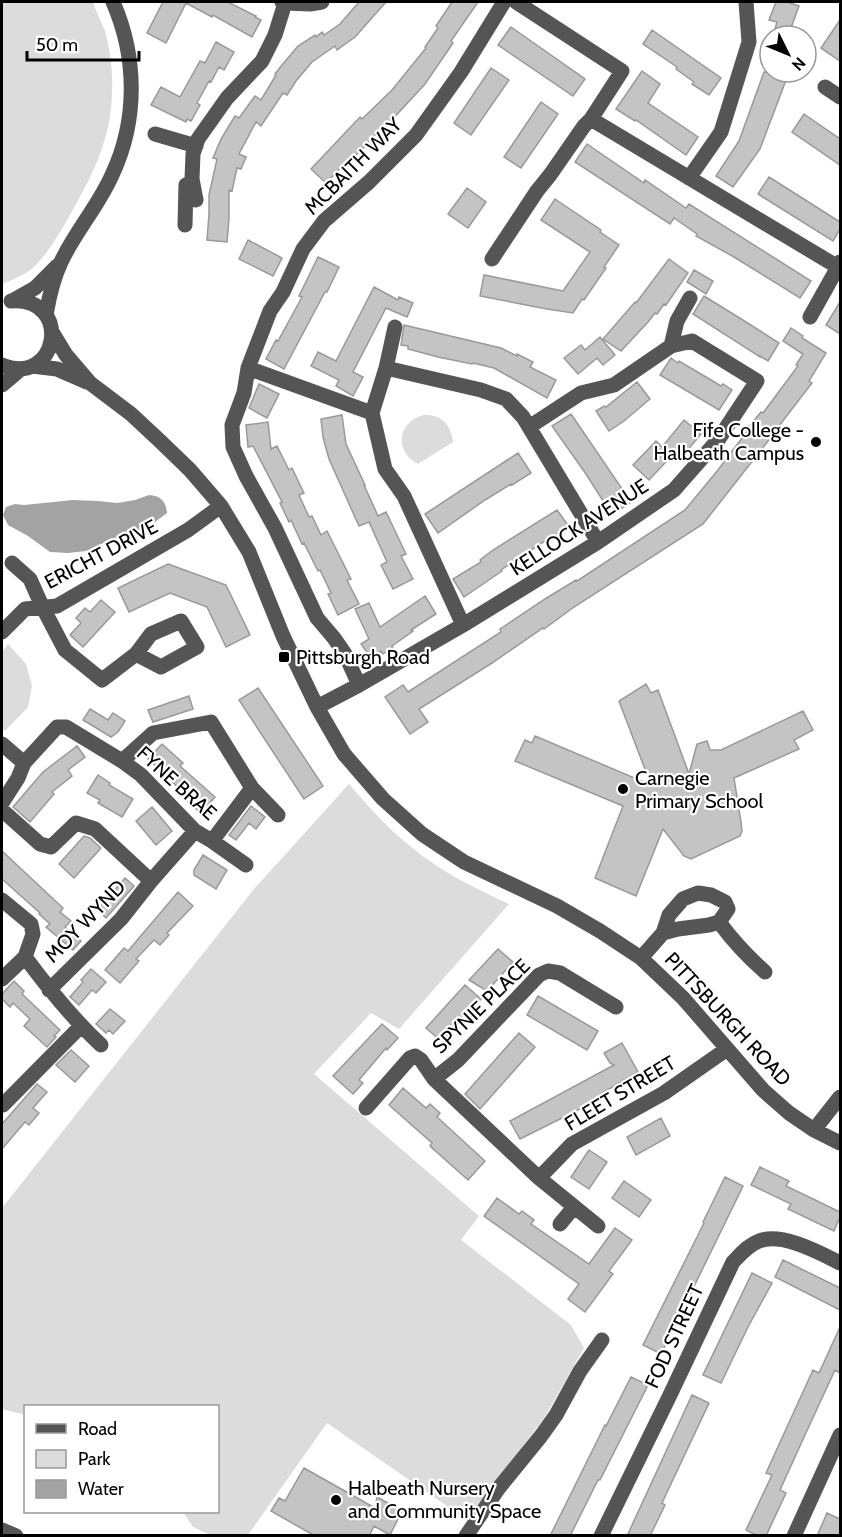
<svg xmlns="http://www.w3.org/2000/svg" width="842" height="1537" viewBox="0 0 842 1537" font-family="Cabin,sans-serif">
	<rect width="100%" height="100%" fill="#fff"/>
	<path fill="#dcdcdc" d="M2,2H93C96,12 101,21 105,31C110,49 113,71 112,90C112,138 93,174 70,215C60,232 51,249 37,264C27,274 15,279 2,284Z
		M423,415C441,414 451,424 453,442L418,464C394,451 397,423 423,415Z
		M8,644L26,664L32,686L28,707L5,731L2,727V652Z
		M349,784C368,806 387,828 410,846C439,871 475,888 509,904L399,1029L371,1013L314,1074L479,1216L461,1240L571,1325L584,1348L545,1417L467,1520L327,1423L248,1535H210L193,1527L183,1512H218V1406H26L25,1415L2,1409V1208L254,889Z"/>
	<path fill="#a3a3a3" d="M149,495C161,496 166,501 167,513L151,525L140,530L123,534L86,551L68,553L50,552L28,536L8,525L3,515L6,507L15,504L24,505L73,500L98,501L117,503L135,500Z"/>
	<path fill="#c4c4c4" stroke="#999" stroke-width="1.5" d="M163,2H228L256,16L255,17L261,20L252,37L213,15L212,17L186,3L166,43L147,33Z
		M359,2H386L355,37L337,50L335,46L312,62L296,81L287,95L283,93L261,126L256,122L239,154L246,157L241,169L237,168L232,191L229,190V219L227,242L207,240L209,214V195L217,159L213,158L221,139L235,116L239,118L255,96L261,100L276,75L275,74L282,65L298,46L315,35L316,37L322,32L324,35L340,24Z
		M452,2H478L451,41L453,43L425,84L388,124L386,123L369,142L352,159L350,158L326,183L311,169L360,117L362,119L392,90L426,48L425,47L438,28L436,26Z
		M776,2H787L799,6L788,36H773L777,22L769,20Z
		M840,20V61L821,48Z
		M511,27L585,79L573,96L498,45Z
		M652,30L721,78L709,95L692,84L694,82L676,69L677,67L643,44Z
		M216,42L234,52L224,70L219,67L211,82L209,81L197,103L200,105L191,121L187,119L186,122L151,105L161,87L180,97L200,61L205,63Z
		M491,68L509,80L471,135L454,123Z
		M642,71L660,84L648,103L698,137L686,155L636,120L635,121L616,109Z
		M764,72H787L784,79L786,80L760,149L733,187L716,176L739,141Z
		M541,102L558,114L521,168L504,157Z
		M804,114L840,139V165L792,132Z
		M587,144L644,183L645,180L686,208L689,204L811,281L800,298L734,257L696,236L697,234L674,218L670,224L575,162Z
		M769,177L840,222V229L833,241L758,194Z
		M467,188L486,202L468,228L448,214Z
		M555,199L601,230L600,232L619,245L604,267L606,268L584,300L582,299L573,313L547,309L480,296L484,275L563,291L590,252L541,220Z
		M248,240L282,258L273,276L239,259Z
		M318,257L339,267L327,292H325L284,369L266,359L276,340L278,341L302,297L299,296Z
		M669,259L688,273L666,305L664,304L657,314L655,313L648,322L621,351L603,339L635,302L636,303Z
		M694,270L713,281L706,294L687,282Z
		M374,287L398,300L399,297L413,303L407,317L386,308L353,372L363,377L353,396L336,386L339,380L311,366L318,352L336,361Z
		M704,296L746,322L779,343L768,361L760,356V357L693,314Z
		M840,302V334L826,325Z
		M404,325L501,348L517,356V354L533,362L530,367L556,380L547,398L494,368L473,363L472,364L438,357L408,349V346L401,345Z
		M791,328L803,336L802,338L826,353L809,381L812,383L779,426L786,432L779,441L772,436L703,524L574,607L544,629L543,628L492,663L419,709L428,722L410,734L385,697L403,685L408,692L501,632L500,629L545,599L576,580L577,581L685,510L718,470L748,430L747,429L761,412L763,413L798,366L796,365L803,354L783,341Z
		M600,337L615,355L603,365L597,358L578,374L564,358L581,345L585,350Z
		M671,358L678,363L679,361L711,380L721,386L723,384L732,390L719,410L660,375Z
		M637,382L650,399L624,421L609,431L596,411L604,406L606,407Z
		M259,384L279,394L267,418L249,408Z
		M571,414L631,502L612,515L586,474L552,426Z
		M342,415L346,444L365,485H364L378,516L386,512L406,554L401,556L413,579L393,589L381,565L387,562L369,522L359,526L329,459L323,437L321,419Z
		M684,420L701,434L686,452L680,447L649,480L633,465L656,441L662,447Z
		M268,422L271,449L277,446L289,470L292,468L304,493L299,495L309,517L312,516L321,535L327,531L351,579L347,580L359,604L338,615L328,594L331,593L320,570L318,571L304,543L302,544L291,520L289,522L280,503L282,502L253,446L248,447L246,425Z
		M518,453L531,473L512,485L511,484L485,500L438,533L425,514Z
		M557,510L570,528L550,541L548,539L517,559L501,570L502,571L464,597L453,579L481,562L480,560L493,550Z
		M168,564L226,585L250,635L226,647L207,607L170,593L129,612L118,588Z
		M425,596L436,614L411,630L413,631L392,646L393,647L383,654L381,651L371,658L361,644L369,639L355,609L369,603L380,627Z
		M101,600L115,612L83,647L70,635L81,623L76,618L85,608L90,612Z
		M646,684L651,693L658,690L689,774L697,744L707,741L710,750H721L803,711L813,730L794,740L799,749L734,778L741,822L742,831L740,836L691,859L684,856L663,829L636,896L595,878L623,806L515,761L525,740L532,743L535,736L651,785L619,701Z
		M258,688L323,786L304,799L239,700Z
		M189,696L193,709L153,722L148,710Z
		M90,709L108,720L113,713L125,721L118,732L111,737L83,720Z
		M162,744L183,763L180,766L215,797L201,813L180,795L183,792L148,759Z
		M77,746L85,757L68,770L72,776L52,792L54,794L30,822L13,807L43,772Z
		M98,775L110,783L109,785L133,799L122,817L98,803L100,800L87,793Z
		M251,806L265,817L256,829L249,823L236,840L229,835Z
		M152,807L172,831L156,845L136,821Z
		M84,836L90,838L101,848L74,878L59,864Z
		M2,851L63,908L60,912L71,921L65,927L81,941L73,950L46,927L50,924L39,914L40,913L2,879Z
		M203,855L227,870L216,889L194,875V870Z
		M125,878L134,886L106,918L97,910Z
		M178,892L193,906L167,933L169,935L160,945L154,940L136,959L139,961L120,983L105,970L124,948L128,951Z
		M498,949L513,962L487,991L469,980Z
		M91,969L106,982L96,993L92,990L79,1005L70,997L83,982L81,980Z
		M14,981L24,991L22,994L60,1030L54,1036L56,1037L47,1047L24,1026L30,1019L13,1003L10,1007L2,999V994Z
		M465,985L481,999L442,1042L426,1028Z
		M538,996L598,1031L587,1050L527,1015Z
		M110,1009L125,1021L113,1034L109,1030L106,1033L96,1024Z
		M382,1024L398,1038L387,1050L386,1048L359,1080L363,1083L353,1094L333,1076Z
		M519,1033L535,1047L480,1109L465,1094Z
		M622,1043L638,1072L602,1093L603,1096L576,1111L578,1115L566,1121L564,1117L520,1139L510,1121L614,1065L610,1063L604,1053Z
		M71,1050L89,1066L75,1082L56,1065Z
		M37,1084L47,1092L33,1108L39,1113L29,1125L25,1122L2,1149V1124Z
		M403,1088L426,1108L430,1104L440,1113L437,1117L485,1161L468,1180L430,1146L432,1143L389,1105Z
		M661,1118L670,1136L636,1155L627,1137Z
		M589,1150L607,1162L589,1189L571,1177Z
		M760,1167L789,1181L786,1186L840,1212V1217L834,1231L788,1209L791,1204L751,1185Z
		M725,1177L743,1186L661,1354L643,1345L704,1223L703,1222Z
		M624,1181L651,1200L639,1217L612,1198Z
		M497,1198L519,1214L522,1211L534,1220L531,1224L589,1264L615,1228L632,1240L609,1271L613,1274L585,1312L568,1299L579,1284L484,1216Z
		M783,1260L840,1288V1310L775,1277Z
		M752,1273L772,1283L748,1327L721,1383L703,1375Z
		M840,1327V1373L835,1370L805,1435L780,1490L786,1493L766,1536H758L746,1530L772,1475L766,1473L813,1370L819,1373Z
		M631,1377L648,1385L600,1480H598L570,1536H550L605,1425L606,1426Z
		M692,1395L709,1403L662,1503L665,1505L650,1536H627Z
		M304,1468L375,1508L377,1497L402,1511L390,1535L374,1526L369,1536H315L271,1511L279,1498L285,1501Z
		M827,1513L840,1519V1536H817Z"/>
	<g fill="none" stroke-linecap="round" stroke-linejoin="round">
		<path stroke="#555" stroke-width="15" d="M282,2L285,3L310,4L322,2
			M825,87L840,97
			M591,119L838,267L840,262
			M155,134L196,146
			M689,178L721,132L749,42L746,2
			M196,200L192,179L193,154L198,139L227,98L262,61L275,35L285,3
			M185,225L186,185L188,184
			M492,259L537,191L550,175L584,126L591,119L622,71L516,2
			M12,301L35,288L57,266
			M46,315C49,297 53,279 61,262C75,232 99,205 112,175C138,120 137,57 113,2
			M810,317L838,267
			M52,332L66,355L90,383L131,414L160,441L190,470L221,506L249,552L283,636L317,707L344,754L383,799L422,834L464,862L557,906L600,931L641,958L683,998L763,1090L789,1113L814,1130L840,1143
			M671,346L677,321L690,298
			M2,365C58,388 74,297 11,301
			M32,366L57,369L87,382
			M248,368L372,413
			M386,368L395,327
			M2,385L21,369
			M12,563L30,579L42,606L65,650L102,680L136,654L151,634L181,621L197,647L161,667L136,654
			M463,625L404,496L385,469L372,413L386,368L481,390L506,399L523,417L598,542
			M2,632L25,609L57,606L188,530L221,506
			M359,685L345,654L334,638L317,618L275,528L246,476L233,447L232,425L244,393L248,368L270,311L283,292L303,249L324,221L369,182L416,135L461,72L504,2
			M317,707L359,685L463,625L598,542L674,490L718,440L757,381L692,341L671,346L614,385L581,393L529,427
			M2,744L24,763
			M122,761L153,733L211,722L252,788L278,815
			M2,803L18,778L24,763L57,727H66L122,761L141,775L195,831L212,841L246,865
			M2,810L40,844L51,847L76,823L95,829L151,881
			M212,841L252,788
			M2,900L31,924L33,934L25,957C48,988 72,1018 101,1045
			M719,922C733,941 747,956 765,972
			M641,958L663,933L669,915L683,899L698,893L711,895L725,902L728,909L719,922L709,925L678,929L663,933
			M2,979L25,957
			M49,990L121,919L151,881L195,831
			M434,1079L539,1178
			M2,1103L3,1105L81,1026
			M366,1108L410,1058L415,1056L421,1060L434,1079L458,1060L539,975L548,971L560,973L616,1007
			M814,1130L840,1097
			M560,1224L574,1207
			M598,1226L539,1178L572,1144L664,1093L727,1049
			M2,1530L16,1536
			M466,1536L498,1489L541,1436L556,1415L580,1371L602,1340
			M601,1536L670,1395L733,1262C740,1255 748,1245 759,1241C782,1232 820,1253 840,1263
			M794,1536L840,1435"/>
	</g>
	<g fill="#000" stroke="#fff" stroke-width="2">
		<circle cx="816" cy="442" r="6"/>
		<rect x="278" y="651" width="12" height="12" rx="3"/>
		<circle cx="623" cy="789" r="6"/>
		<circle cx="336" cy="1500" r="6"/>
	</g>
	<g text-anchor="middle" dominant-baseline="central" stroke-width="4.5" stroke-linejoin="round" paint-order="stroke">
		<g font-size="20" fill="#000" stroke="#fff">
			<text transform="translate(353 166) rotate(-45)">MCBAITH WAY</text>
			<text transform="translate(579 527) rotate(-33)">KELLOCK AVENUE</text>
			<text transform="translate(101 554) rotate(-28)">ERICHT DRIVE</text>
			<text transform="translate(177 783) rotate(42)">FYNE BRAE</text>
			<text transform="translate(85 921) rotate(-46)">MOY WYND</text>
			<text transform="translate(481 1006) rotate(-44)">SPYNIE PLACE</text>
			<text transform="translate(728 1019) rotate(47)">PITTSBURGH ROAD</text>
			<text transform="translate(620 1093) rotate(-31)">FLEET STREET</text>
			<text transform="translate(674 1336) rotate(-65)">FOD STREET</text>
		</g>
		<g font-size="20" fill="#000" stroke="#fff" text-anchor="start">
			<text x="804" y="430" text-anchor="end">Fife College -<tspan x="804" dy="23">Halbeath Campus</tspan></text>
			<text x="296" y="657">Pittsburgh Road</text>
			<text x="635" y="778">Carnegie<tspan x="635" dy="23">Primary School</tspan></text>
			<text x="348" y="1488">Halbeath Nursery<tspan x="348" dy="23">and Community Space</tspan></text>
		</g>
	</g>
	<rect width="842" height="1537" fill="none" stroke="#000000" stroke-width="6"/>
	<rect x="24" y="1405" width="195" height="108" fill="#ffffff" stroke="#999999" stroke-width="1.5"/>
	<rect x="36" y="1424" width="30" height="9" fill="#555555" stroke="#999999" stroke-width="1.5"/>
	<text x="78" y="1435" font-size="18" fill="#000000">Road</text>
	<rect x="36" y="1450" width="30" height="18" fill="#dcdcdc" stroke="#999999" stroke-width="1.5"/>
	<text x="78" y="1465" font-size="18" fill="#000000">Park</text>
	<rect x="36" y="1480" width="30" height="18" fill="#a3a3a3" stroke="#999999" stroke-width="1.5"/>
	<text x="78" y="1495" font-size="18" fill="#000000">Water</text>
	<g transform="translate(788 54) rotate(133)"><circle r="28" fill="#ffffff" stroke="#999999" stroke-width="1.5"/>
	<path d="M0-4.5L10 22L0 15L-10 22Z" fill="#000000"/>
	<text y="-9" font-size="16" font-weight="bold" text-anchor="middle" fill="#000000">N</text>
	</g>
	<path d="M27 51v9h112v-9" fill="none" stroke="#000000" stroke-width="3"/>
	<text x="36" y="51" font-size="18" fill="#000000" stroke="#ffffff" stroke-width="4.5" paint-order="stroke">50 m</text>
</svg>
